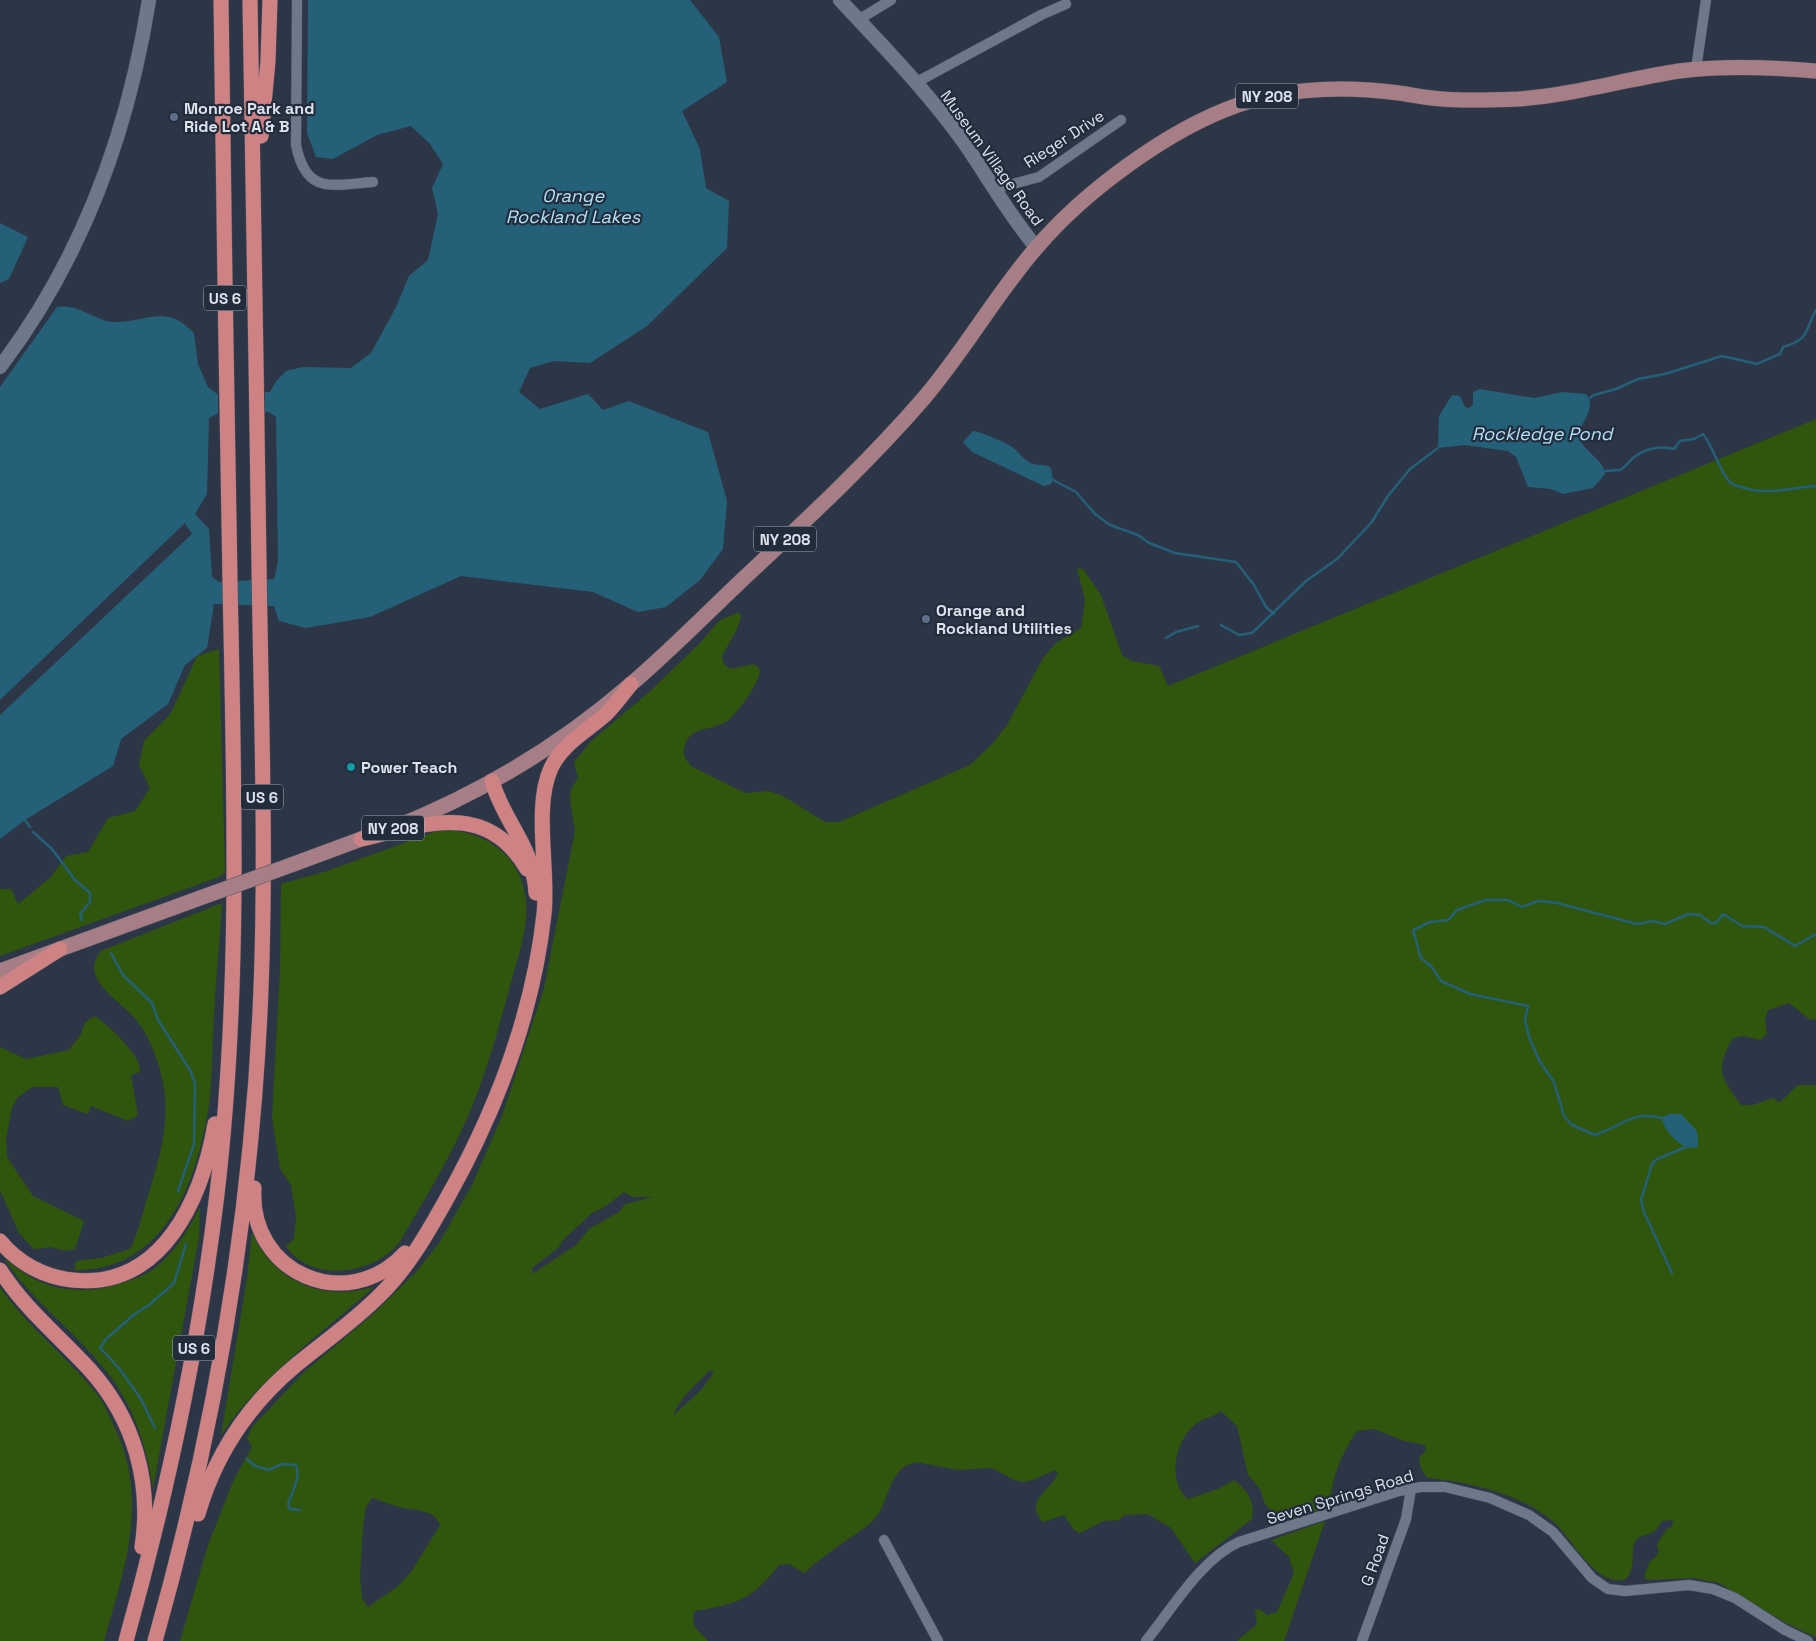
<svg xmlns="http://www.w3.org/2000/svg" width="1816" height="1641" viewBox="0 0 1816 1641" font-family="'Space Grotesk',sans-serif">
	<rect width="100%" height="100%" fill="#2d3646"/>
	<path fill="#2f560c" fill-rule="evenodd" d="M1816,419V1020L1809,1019L1789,1003L1768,1010L1765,1019L1767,1034L1760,1040L1744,1036L1733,1038C1714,1071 1721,1077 1741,1105H1753L1772,1098L1780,1102L1798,1085H1816V1637L1786,1623L1719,1583L1694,1578L1647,1580L1644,1577L1649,1563L1659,1553L1657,1544L1666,1530L1672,1526L1673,1520L1662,1521C1660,1524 1658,1528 1655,1531C1649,1536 1639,1534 1635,1542C1630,1550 1637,1568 1626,1579C1598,1589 1573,1541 1557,1525C1526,1495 1470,1482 1428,1478C1421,1472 1420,1466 1419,1457L1426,1451L1425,1445L1404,1441L1374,1429L1357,1431C1343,1451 1329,1481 1331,1507L1281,1522L1265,1504L1260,1489L1248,1475L1237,1426L1221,1411C1214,1417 1204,1418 1197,1423C1175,1439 1166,1481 1188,1499L1218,1489L1234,1480C1248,1491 1255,1501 1252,1519L1195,1563L1171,1528L1148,1514L1124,1515L1119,1520L1104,1521L1080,1533L1074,1530L1064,1515L1043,1522C1023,1501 1051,1491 1058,1473L1055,1470L1033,1480L1023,1482L1014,1480L992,1468L958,1470L916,1462C889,1468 890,1497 877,1516C868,1527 858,1532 847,1540C832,1550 817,1561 804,1573L789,1564L779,1565C750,1601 739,1603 695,1611L693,1614L694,1626L708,1641H180L208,1545L234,1479L252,1447L247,1438L252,1427L303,1373L372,1315L416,1272L439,1243L472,1185L502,1116L544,988L575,831L570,800L571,789L578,778L574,762L591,741L647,694L699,644L719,621L739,612L741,617L737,629L722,656L724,664L730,669L754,664L760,669C760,682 738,713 727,721C713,731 690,726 685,745C682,755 685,759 691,766L745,793L769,791L783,796L825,822H839L970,765L993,743L1007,725L1043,658L1056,643L1081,628L1085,600L1077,568L1083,569L1101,595L1122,655L1131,661L1159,666L1168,686ZM624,1192L632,1197H653L625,1204L619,1212L589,1229L576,1245L532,1274V1268L558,1248L564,1239L592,1213L603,1208ZM710,1370L714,1372L702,1389L674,1415C677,1400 700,1381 710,1370ZM372,1498C381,1501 389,1504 399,1507C413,1511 434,1508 440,1525L411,1572L397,1587L368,1607L362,1598L360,1577L363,1526L366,1507Z
		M219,649L225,872L219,877L0,956V889H11L18,904L51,877L66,856L88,852L108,818L135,811L150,788L139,765L144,741L171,713L197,656Z
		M453,830C492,836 521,858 526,900C529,927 518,956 511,982C499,1027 487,1072 468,1116C449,1160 423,1202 399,1243C377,1269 333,1280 303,1262C297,1258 290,1253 286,1246L294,1239L296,1217L291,1185L280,1169L272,1117L280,971L281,884L327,871L437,831Z
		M222,903C220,940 216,976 214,1013C212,1043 213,1075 209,1105C197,1181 166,1271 74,1270L76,1261L101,1258L130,1249C138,1234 142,1215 147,1199C164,1143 176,1104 152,1047C148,1037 141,1025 134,1017C119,1000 78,978 101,951Z
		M95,1016C108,1025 143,1057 140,1072L131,1075L138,1115L128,1121L91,1106L88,1114L63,1105L58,1087H32L17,1098L12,1108L6,1139L7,1157L33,1196L84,1221L75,1249L66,1251L50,1247L34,1249L19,1233L0,1190V1047L26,1059L69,1050L81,1034L85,1022Z
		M200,1207L199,1237L153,1489C148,1450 134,1408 110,1376C78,1333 32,1302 3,1257C36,1287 69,1296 112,1286C126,1282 143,1277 155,1268C174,1253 189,1229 200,1207Z
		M252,1232C272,1281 325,1304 375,1286C319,1336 264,1373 221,1435L247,1278Z
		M0,1287C27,1327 67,1356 97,1394C104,1403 108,1414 113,1424C150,1498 125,1567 104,1641H0Z
		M1325,1521L1284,1641H1237L1257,1624L1255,1610L1260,1609L1267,1615L1277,1612L1294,1573L1289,1557L1271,1540Z"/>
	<path fill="#256079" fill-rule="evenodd" d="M308,0H690L719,37L727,82L682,111L700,149L706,188L729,201L727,248L647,326L590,363L554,361L530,368L519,392L540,409L588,394L603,410L629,401L708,432L727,501L723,549L700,580L666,607L638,612L593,592L461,576L370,617L306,628L279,621L274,606L214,604L207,648L185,665L168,704L121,739L113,766L25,820L0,839V715L192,534L185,523L0,700V387L57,307C80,303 93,321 115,322C134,323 154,312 173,318C181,321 188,327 194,333L198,364L208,387L217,394L270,392L276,381L286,371L303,367L351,368L371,353L396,307L409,276L428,260L438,214L432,188L443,164L430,144L411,126L377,135L333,159L316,157L307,133ZM242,412H269L276,417L278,562L274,579L219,582L212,577L209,529L195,514L207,494L209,418L217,414Z
		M0,223L28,237L9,279L0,283Z
		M1480,389L1534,398L1562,392L1586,394C1597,407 1582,423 1577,434C1583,452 1604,459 1605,474L1593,488L1563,494L1551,489L1528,487L1516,457L1508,451L1465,445L1438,448L1439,416L1452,395L1460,396L1465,407L1468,408L1473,405V392Z
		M973,431C980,431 1009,444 1015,449C1020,454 1026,462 1033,464C1040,466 1044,463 1051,468L1053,480L1051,484L1044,486L972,452L963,442Z
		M1669,1114H1682C1693,1131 1699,1123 1698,1147C1684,1153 1663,1131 1662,1118Z"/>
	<path fill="#2d3646" d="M265,390V414L218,416V391Z"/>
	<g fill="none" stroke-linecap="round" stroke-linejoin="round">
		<path stroke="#256079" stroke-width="2.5" d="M1590,398L1594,395L1616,389L1638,379L1665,374L1722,356L1757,364L1780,354L1783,347C1810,339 1804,332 1816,310
			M1605,471L1620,470C1625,467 1628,463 1632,459C1643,449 1660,445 1674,449L1680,441L1694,439L1703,434C1714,447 1721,478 1734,485C1743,487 1751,491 1761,491C1779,492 1798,487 1816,486
			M1053,480L1076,492L1095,514L1110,525L1138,535L1149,543L1175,553L1236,562L1254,585L1266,607L1274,614
			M1221,625L1239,635L1252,633L1306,581L1337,559L1371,523L1388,496L1410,469L1438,448
			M1166,638L1176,632L1198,626
			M25,820L30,827
			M33,832L52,849L75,880L90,893V902L80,914L82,920
			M111,953L123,975L152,1003L158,1020L190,1070L195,1083L194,1144L178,1191
			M1662,1118C1631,1110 1621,1127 1595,1135L1572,1125L1564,1116L1554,1082L1540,1062L1529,1037L1525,1019L1528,1006L1470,994L1441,981L1431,966L1421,958L1413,930L1430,922L1448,920L1457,910L1486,900H1508L1522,907L1538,901L1557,903L1637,924L1653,921L1665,924L1688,914L1700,915L1711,923H1716L1723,914L1742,926L1764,927L1795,946L1816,934
			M1672,1273L1644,1212L1641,1200L1652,1164L1657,1159L1686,1147
			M155,1428L141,1399L119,1368L100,1348L106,1339L136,1313L148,1306L174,1283L186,1244
			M247,1459L255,1466L269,1470L282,1464L296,1465C301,1477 292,1492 288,1504L290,1509L300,1510"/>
		<g stroke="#49515e" stroke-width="11">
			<path id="street" d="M297,0L296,145C306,195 331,185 373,182
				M858,20L891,0
				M1696,69L1706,0
				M915,83L1041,15L1066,4
				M994,189L1039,177L1121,120
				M884,1540L938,1641
				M1146,1641C1172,1609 1201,1559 1239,1542L1399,1491L1421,1487H1445L1490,1498L1529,1515L1553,1532L1592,1578L1608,1589L1625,1591L1689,1585L1713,1589L1735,1598L1785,1630L1808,1641
				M1362,1641L1406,1519L1411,1489"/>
		</g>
		<g stroke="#49515e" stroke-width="15">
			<path id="secondary" d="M840,0C882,45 929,93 965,144C989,179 1009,215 1036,247
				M0,367C82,259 128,133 149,0"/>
		</g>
		<g stroke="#49515e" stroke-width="16">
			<path id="primary" d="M396,827C480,793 561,745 630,685C669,652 705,615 742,580C805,521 868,463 924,398C965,350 996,294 1037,247C1085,191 1169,129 1238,105C1290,87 1346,86 1399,93C1413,95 1427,98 1442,99C1467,101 1493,100 1519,99C1573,95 1626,79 1679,71C1725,65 1770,67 1816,71
				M291,865L372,835
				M0,971L200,898"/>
		</g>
		<g stroke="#49515e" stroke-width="16">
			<path id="highway" d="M261,136L268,61L270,0
				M492,781C504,823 533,845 536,893
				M361,839C424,825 486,799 527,869
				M0,987L60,949
				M254,1188C248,1273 347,1316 405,1253
				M0,1241C18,1263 44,1277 72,1280C163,1290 202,1198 215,1124
				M0,1270C24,1308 60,1337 90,1370C134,1419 152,1482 142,1547
				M198,1514C215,1455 249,1404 296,1365C324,1342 353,1322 379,1296C407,1269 427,1234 446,1200C495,1113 533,1014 544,914C549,871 533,807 551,768C563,743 586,732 606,714C615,705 623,694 631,684
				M126,1641C167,1494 199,1346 217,1194C241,990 234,786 230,581C226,387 224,194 221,0
				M155,1641C213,1436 250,1225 260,1012C267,863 261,713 259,564C256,376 254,188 250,0"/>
		</g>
		<use href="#street" stroke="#6d788a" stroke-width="10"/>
		<use href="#secondary" stroke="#6d788a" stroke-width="14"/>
		<use href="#primary" stroke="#a77e86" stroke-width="15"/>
		<use href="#highway" stroke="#ce8284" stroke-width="15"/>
		<g stroke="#49515e" stroke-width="16" stroke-linecap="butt">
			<path id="primary-bridge" d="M200,898L291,865"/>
		</g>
		<use href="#primary-bridge" stroke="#a77e86" stroke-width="15"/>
	</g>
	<g fill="#5c6f8a" stroke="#232c3b" stroke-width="2">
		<circle cx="174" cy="117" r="5"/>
		<circle cx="926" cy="619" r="5"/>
	</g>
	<circle fill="#0f9aa8" stroke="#232c3b" stroke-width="2" cx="351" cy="767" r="5"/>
	<g text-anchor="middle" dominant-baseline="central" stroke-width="4.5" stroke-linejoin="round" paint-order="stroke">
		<g fill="#232c3b" stroke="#a4acb8" stroke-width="1">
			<rect x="1236" y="83.5" width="62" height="25" rx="4"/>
			<rect x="204" y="285.5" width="42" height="25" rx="4"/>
			<rect x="754" y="526.5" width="62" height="25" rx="4"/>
			<rect x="241" y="784.5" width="42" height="25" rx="4"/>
			<rect x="362" y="815.5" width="62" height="25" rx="4"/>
			<rect x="173" y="1335.5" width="42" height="25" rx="4"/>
		</g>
		<g font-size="15" font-weight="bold" fill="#dce3ed">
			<text x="1267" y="96">NY 208</text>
			<text x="225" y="298">US 6</text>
			<text x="785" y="539">NY 208</text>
			<text x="262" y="797">US 6</text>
			<text x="393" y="828">NY 208</text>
			<text x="194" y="1348">US 6</text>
		</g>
		<g font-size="16" font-weight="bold" fill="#dce3ed" stroke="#232c3b" text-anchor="start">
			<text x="184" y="108">Monroe Park and<tspan x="184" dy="18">Ride Lot A &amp; B</tspan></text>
			<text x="936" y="610">Orange and<tspan x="936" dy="18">Rockland Utilities</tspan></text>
			<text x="361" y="767">Power Teach</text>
		</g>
		<g font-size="16" fill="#dce3ed" stroke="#232c3b">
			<text transform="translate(1064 139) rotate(-33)">Rieger Drive</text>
			<text transform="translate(992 158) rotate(54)">Museum Village Road</text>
			<text transform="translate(1340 1497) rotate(-17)">Seven Springs Road</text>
			<text transform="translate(1375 1560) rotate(-70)">G Road</text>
		</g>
		<g font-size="18" font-style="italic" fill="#b0e1f9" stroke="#232c3b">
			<text x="573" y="195">Orange<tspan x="573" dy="21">Rockland Lakes</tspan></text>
			<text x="1542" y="433">Rockledge Pond</text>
		</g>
	</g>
</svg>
